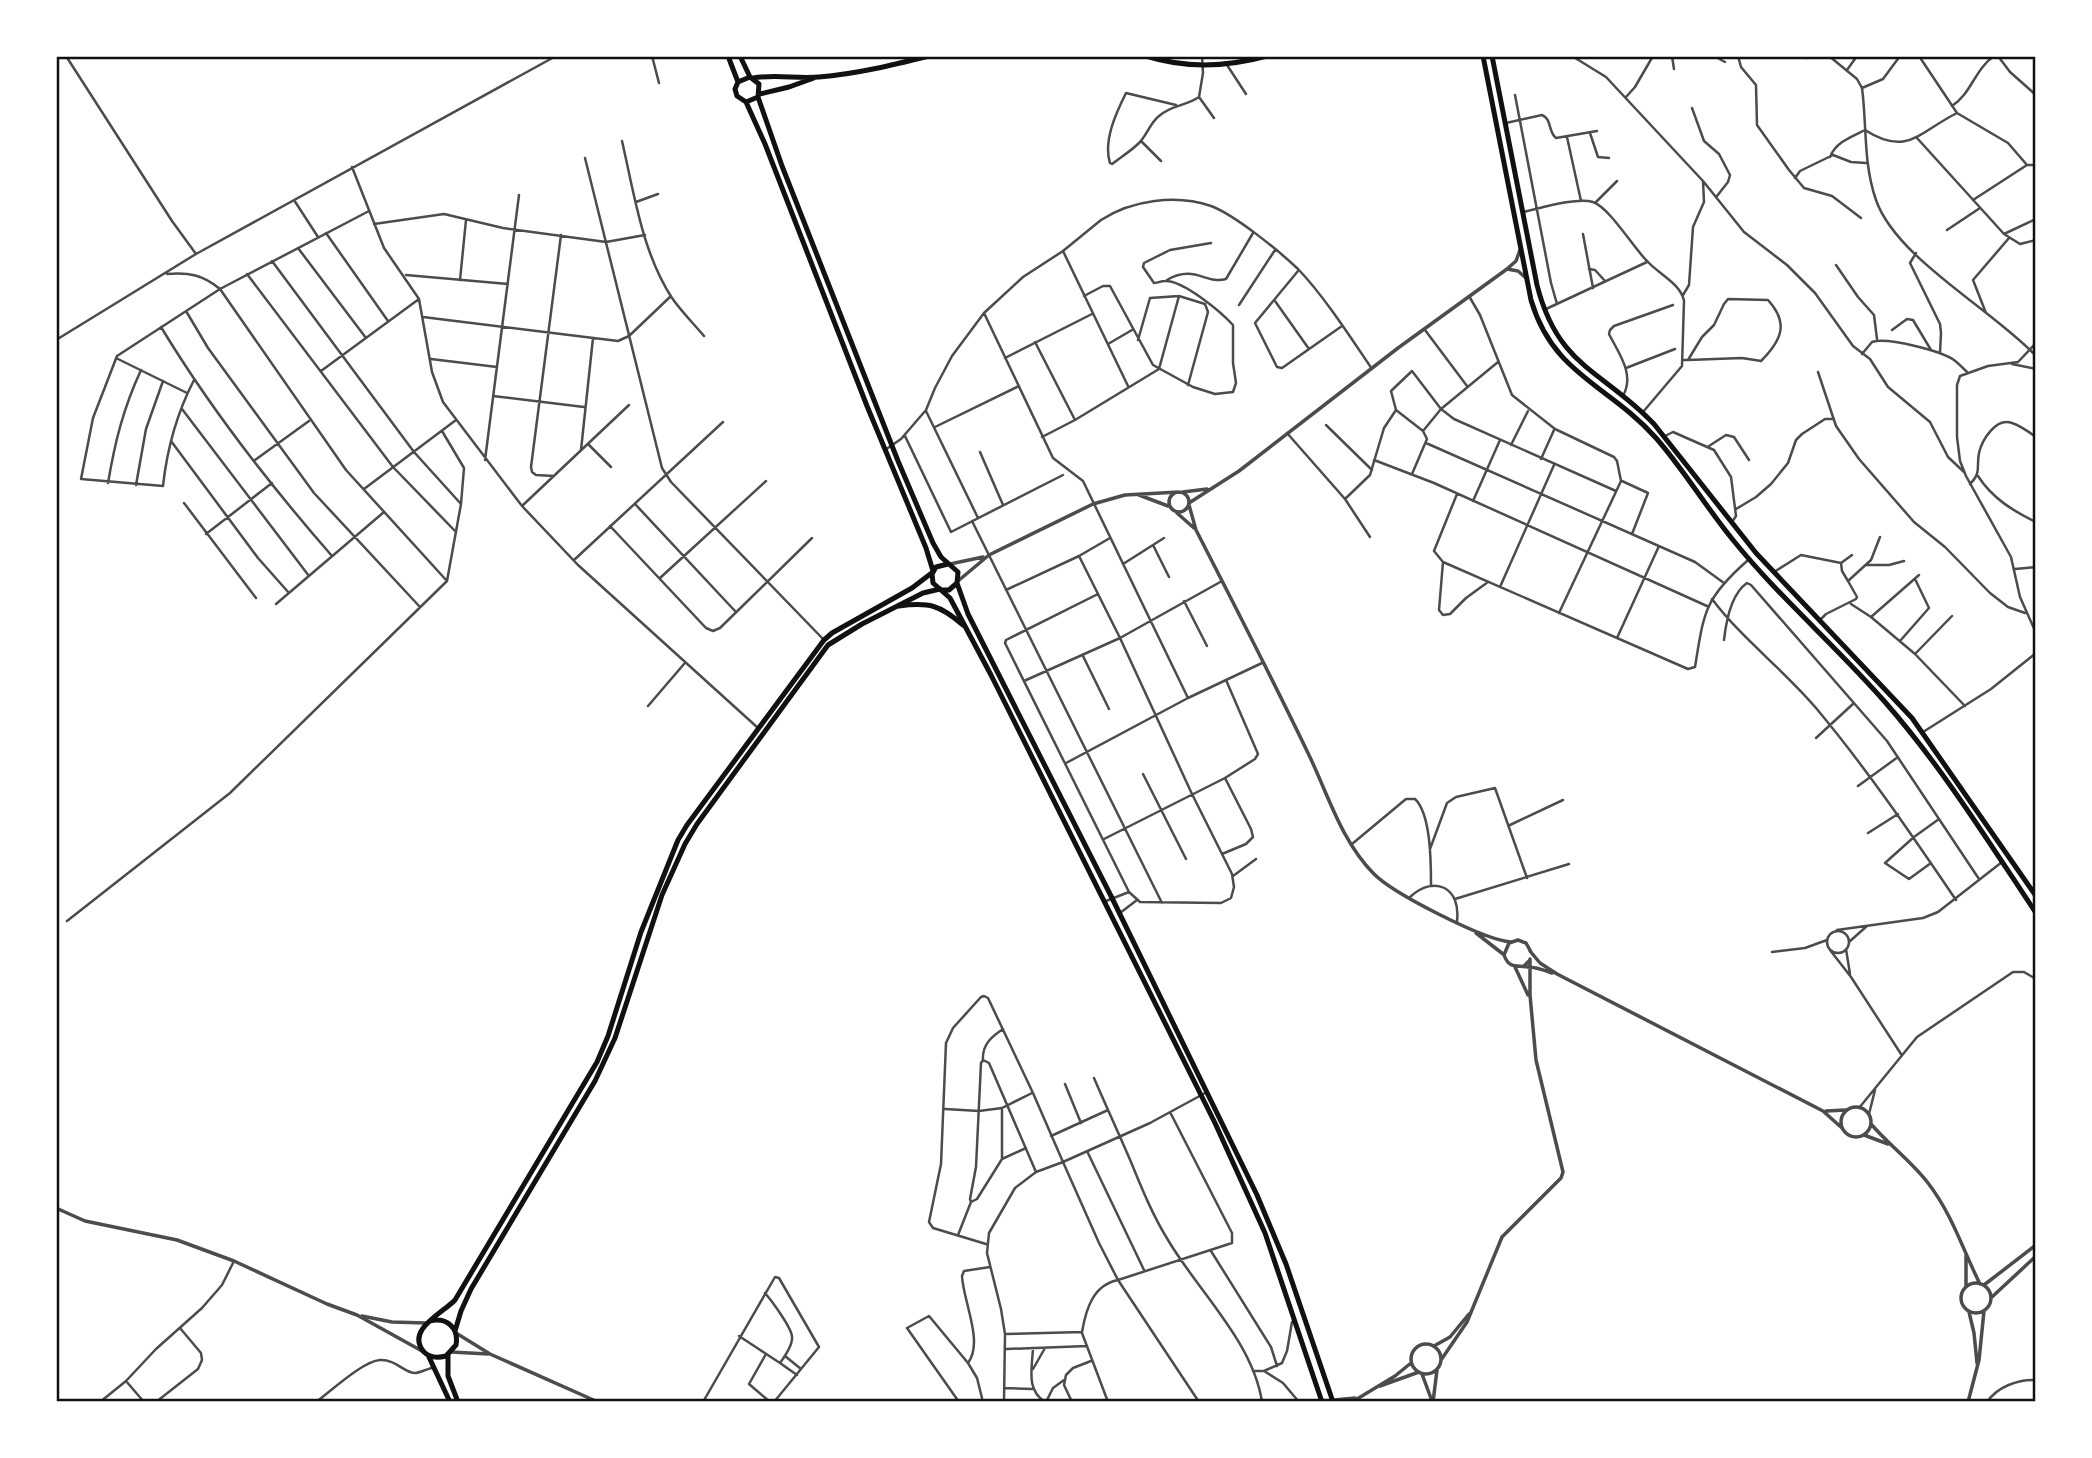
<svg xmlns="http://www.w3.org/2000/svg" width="2092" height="1458" viewBox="0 0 2092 1458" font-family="Commissioner,sans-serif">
	<rect width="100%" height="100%" fill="#fff"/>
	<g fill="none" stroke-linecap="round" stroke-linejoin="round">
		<path stroke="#4c4c4c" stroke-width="2.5" d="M66,56L172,221L196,254
			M652,56L659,83
			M1572,56L1606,77L1703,181L1744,232L1787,265L1815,293L1853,346L1870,359L1888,387L1930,422L1948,457L1964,472
			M1672,56L1674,69
			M1714,56L1725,62
			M1738,56L1741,67L1756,85L1757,125L1789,170L1804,188L1832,196L1861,218
			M1799,56L1806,58L1816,56
			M1829,56L1857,79L1862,88C1867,125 1863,163 1876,200C1896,258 1993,310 2036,356
			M1919,56L1957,113L2008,143L2027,165
			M1998,56L2010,72L2036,95
			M1227,65L1246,94
			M1847,70L1857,56
			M1862,88L1883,79L1900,56
			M1515,95L1551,283L1557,304
			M1199,97L1214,118
			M1626,97L1635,87L1653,56
			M1176,105L1126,93C1116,113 1103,141 1110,163L1112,164C1121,157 1131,151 1139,143C1147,135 1150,123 1159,116C1171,105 1186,106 1199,97L1203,73L1202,56
			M1952,106C1971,94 1975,69 1994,56
			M1692,108L1704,141L1719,154L1730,175L1728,182L1717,196
			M1506,123L1542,115C1552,119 1548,132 1556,138L1597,131
			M1590,133L1598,157L1609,158
			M1567,137L1581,201
			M1917,138L2004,234L2020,244L2036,240
			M622,141C634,193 642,252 672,298C681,311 693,323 704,336
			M1141,141L1161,161
			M1830,157C1836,142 1851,137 1865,130C1907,157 1919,132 1957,113
			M585,158L662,468L671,482L824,640
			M352,167L384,248L419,299L432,372L443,402L522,506L578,565L758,728
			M1795,178L1800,171L1833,155L1851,162L1866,163
			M294,200L318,237
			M1973,200L2027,165H2036
			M636,202L658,194
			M1595,203L1617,181
			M1523,212C1541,208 1577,197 1593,202C1610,208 1634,249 1648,262C1659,274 1681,284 1684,301L1682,366L1643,412
			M374,224L444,214L503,228L606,242L645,235
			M1947,230L1980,208
			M326,233L388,321
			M1583,234L1593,288
			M2004,234L2036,219
			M298,248L366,338
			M1063,251L1128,386
			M1916,253L1910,263L1940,324L1941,333L1940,353
			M272,261L414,452L461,504
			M1836,265L1858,297L1874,315L1877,339
			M1589,269L1595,270L1605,281
			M1298,271L1255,323L1277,367L1282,368L1342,326
			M167,274C189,272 203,275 220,289L346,470L447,581
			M247,274L393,467L456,532
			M406,275L508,284
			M460,280L466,220
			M1167,280C1195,264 1206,285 1226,279L1253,233
			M1683,295L1689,285L1693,227L1704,202L1703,181
			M1084,296L1103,286H1110L1153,365L1193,387L1215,394L1233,392L1236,383L1233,363V325C1221,312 1183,280 1165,281C1161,281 1157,283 1154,283L1143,267L1144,263L1170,250L1211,243
			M1469,296L1480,315L1512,395L1555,429L1614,457L1617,461L1621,481L1559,613
			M1275,301L1309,349
			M1239,305L1275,250
			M1546,309L1647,262
			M186,311L208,348L314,493L420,607
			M984,313L1053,458L1083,481L1188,698
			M1986,313L1973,280L2009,238
			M423,317L618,341L629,336L671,296
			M161,327C210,408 270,485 332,556
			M1425,330L1467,386
			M1892,330L1907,319L1913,320L1931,350
			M56,340L196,254L556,56
			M1138,340L1150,298L1179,296L1205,304L1208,312L1188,385
			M1035,342L1075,420
			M2036,343L2018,362L1988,366L1960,376L1957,385V437L1960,461L1966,476L2011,557L2020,597L2036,633
			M1108,344L1132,330
			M1862,354L1872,342C1888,337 1941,351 1954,360C1959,364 1963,368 1967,372
			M116,358L187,393
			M1005,358L1092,314
			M431,359L497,367
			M1684,360H1688L1742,358L1761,361C1782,340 1789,323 1768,300L1728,299L1724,304L1714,325L1702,337L1688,360
			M2012,364L2036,369
			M1626,368L1675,349
			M321,371L419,299
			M1818,372L1836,426L1859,459L1914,522L1945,547L1990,593L2008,607L2025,613
			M194,380C177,413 167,449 163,486L81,479L93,418L117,356L220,289L369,211
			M493,396L584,407
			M1623,396C1635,374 1619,354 1609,334L1610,330L1614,326L1673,305
			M182,409L309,576
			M1396,410L1391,391L1412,371L1441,409L1454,419L1616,491
			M926,411L978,518
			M1326,425L1372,470
			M935,427L1019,386
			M1423,431L1441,409L1498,362
			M1287,433L1345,499L1370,537
			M905,436L951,532L1063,475
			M1665,436L1673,432L1714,450L1731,477L1736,516L1732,522
			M1042,437L1075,420L1159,369L1179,296
			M171,441L258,558L289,593
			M1426,443L1695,562L1724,583
			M588,444L611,467
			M1511,445L1528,411
			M1709,446L1726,435L1734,437L1749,460
			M581,450L593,338
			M885,450L901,439L926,410L935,388L952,356L984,313L1023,277L1063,251L1101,220C1132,200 1176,194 1211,206C1235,215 1279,251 1298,269C1324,296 1351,338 1372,369
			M980,452L1003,505
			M1541,459L1554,430
			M255,460L309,421
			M485,460L519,195
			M1374,460L1434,483L1707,606
			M554,476L536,475L532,472L531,467L561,235
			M1978,476C1992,498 2013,511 2036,522
			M1622,481L1648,493L1632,534
			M108,483C115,442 123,409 141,370
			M1970,484C1982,472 1976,467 1979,453C1982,440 1996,417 2012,423C2021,426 2029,432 2036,437
			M136,485L146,429L163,381
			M364,489L456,420
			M1457,494L1434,551L1443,562L1688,669L1695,667C1704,612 1704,599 1747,561
			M1345,499L1370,475L1384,428L1396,410L1423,431L1427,439L1412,474
			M1473,501L1500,440
			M184,503L256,598
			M635,504L735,611
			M522,506L629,405
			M1736,509L1756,497L1771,484L1788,463L1796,440L1802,434L1825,419H1834
			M972,521L1162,903
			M610,526L706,628L713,631L720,628L812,538
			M206,534L272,483
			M1153,545L1169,577
			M574,560L723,422
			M1443,562L1439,610L1443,615L1450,614L1466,598L1488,582
			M1841,563L1842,571L1848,581
			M1123,564L1164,538
			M1867,565H1889L1904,561
			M2015,569L2036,567
			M1774,572L1801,555L1841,563L1852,555
			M660,578L766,481
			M1500,587L1554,465
			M1006,590L1079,556
			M1098,594L1006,640L1005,643L1129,892
			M1712,599C1742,639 1783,669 1816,708C1867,769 1911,834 1956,900
			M1184,601L1207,646
			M276,604L384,512
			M1851,604L1871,617L1919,575
			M1871,617L1915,654L1965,706
			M1820,620L1826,614L1856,599L1857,597L1848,581L1871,560L1880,537
			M1617,638L1659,546
			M1724,640C1726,622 1731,594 1747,583L1751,585L1887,741L1979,879
			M1900,641L1929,608L1915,579
			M1915,654L1952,616
			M1083,656L1109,709
			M1024,681L1120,638L1222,581
			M648,706L684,664
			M1923,732L1991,689L2036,653
			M1816,738L1854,703
			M1066,763L1188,698L1262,663
			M1143,774L1186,859
			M1225,778L1255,759L1258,754L1226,680
			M1858,786L1898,757
			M1510,825L1563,800
			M1868,833L1898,814
			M1104,839L1225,778L1251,829L1253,837L1246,844L1222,854
			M1352,844L1406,799H1415C1431,814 1431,863 1431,885
			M1430,849L1447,803L1456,797L1495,788L1527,878
			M1931,863L1909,879L1885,863L1914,837L1939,819
			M1233,876L1256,859
			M1410,897C1435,874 1461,888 1457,921
			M1455,899L1569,864
			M1106,901L1129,892L1140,902L1221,903L1231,898L1234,887L1232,874L1192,794L1120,638L1079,556L1110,538
			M1120,913L1137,900
			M67,921L230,793L447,581L461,504L464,468L442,431
			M1837,930L1923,918L1938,912L2002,862
			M1827 942a11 11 0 1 1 22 0a11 11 0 1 1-22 0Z
			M1849,942L1867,926
			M1846,949L1850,974
			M1830,950L1851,977L1901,1054
			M1772,952L1805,948L1827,940
			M983,1060C982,1045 991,1037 1003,1029
			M1094,1078C1106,1106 1119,1134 1131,1162C1142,1189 1153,1216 1168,1240C1198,1291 1253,1342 1262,1402
			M1065,1084L1081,1123
			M1859,1108L1917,1037L2013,972H2024L2036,979
			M945,1109L979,1111L1002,1108L1032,1093
			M1170,1112L1232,1233V1243L1118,1280L1099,1243L1063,1162L1150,1123L1207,1092
			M1869,1114L1875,1090
			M1051,1136L1108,1110
			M1087,1151L1144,1270
			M1002,1159V1110
			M971,1202L977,1199L1002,1159L1026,1148
			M958,1235L971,1202L970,1199L976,1167L981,1063L983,1060L989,1063L1036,1172
			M986,1244L933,1228L929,1222L941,1164L946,1043L953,1028L981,997L984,996L988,998L1033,1093L1063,1162L1036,1172L1015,1188L989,1233L987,1253L1001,1309L1005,1334L1004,1402
			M1211,1251L1271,1347L1277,1366
			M1082,1333L1108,1402
			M1005,1334L1082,1332C1086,1309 1093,1285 1118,1280L1199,1402
			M739,1336L780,1363C785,1356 793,1345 792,1337C792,1328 771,1300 765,1293
			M1033,1348C1032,1369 1026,1390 1045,1402
			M1006,1349L1087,1346
			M766,1354L749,1384L770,1402
			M785,1356L801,1369
			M780,1363L797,1375
			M968,1363L977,1378L982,1398
			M1033,1369L1045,1348
			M1253,1371H1264L1282,1363L1287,1351L1292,1322
			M1264,1371L1283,1383L1299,1402
			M126,1381L144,1402
			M1004,1388L1032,1389
			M100,1402L126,1381L156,1349L202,1308L222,1285L234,1261
			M156,1402L198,1369L202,1360L201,1353L180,1328
			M316,1402C331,1391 363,1361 380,1360C396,1359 405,1374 416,1373C421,1372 427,1369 432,1368
			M703,1402L775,1277L779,1278L819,1347L774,1402
			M959,1402L907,1328L929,1316L968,1363C984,1342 963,1301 962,1276L964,1271L990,1267
			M1046,1402L1053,1388L1064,1380
			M1072,1402L1064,1385L1066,1375L1073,1368L1091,1361
			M1987,1402C1997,1387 2018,1379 2036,1380"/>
		<path stroke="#4c4c4c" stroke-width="3.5" d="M1507,269L1518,271L1526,278
			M1169 502a10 10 0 1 1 20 0a10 10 0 1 1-20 0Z
			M1183,492L1207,489
			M1139,495L1168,506
			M1189,503L1239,471L1398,348L1507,269L1516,261L1520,250
			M1189,505L1196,530C1234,604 1272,678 1308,753C1328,794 1341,841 1374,874C1394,894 1484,940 1511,942
			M1177,513L1194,528
			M950,564L983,557
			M958,581L989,555L1093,504L1125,495L1179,492
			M1476,933L1503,954
			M1530,951L1540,963L1557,974L1823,1111L1842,1128
			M1531,952L1526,943L1518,940L1509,943L1504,955C1509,969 1516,965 1528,967C1536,967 1544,970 1552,973
			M1524,966L1530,960
			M1515,967L1528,995
			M1841 1122a15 15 0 1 1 30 0a15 15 0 1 1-30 0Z
			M1826,1111L1846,1110
			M1871,1124C1889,1145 1911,1161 1928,1183C1952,1214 1963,1250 1980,1284
			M1864,1135L1888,1144
			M56,1208L85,1221L177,1240L234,1261L327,1304L357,1315L422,1351
			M1966,1255V1286
			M1961 1298a15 15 0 1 1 30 0a15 15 0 1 1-30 0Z
			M1984,1285L2036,1245
			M1992,1297L2036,1256
			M1969,1312L1974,1333L1977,1363
			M362,1316L392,1322L426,1323
			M456,1333L490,1354L598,1402
			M1411 1359a15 15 0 1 1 30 0a15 15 0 1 1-30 0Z
			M1434,1346L1450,1337L1469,1314
			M451,1352L488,1354
			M1441,1360L1467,1322L1502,1237L1561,1178L1563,1172L1536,1060L1530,995V959
			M1422,1374L1432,1401
			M1380,1386L1419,1372
			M1334,1400L1355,1398
			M1352,1402L1395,1376L1411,1363
			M1433,1402L1437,1370
			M1968,1402L1979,1360L1984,1311"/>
		<path stroke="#111" stroke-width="5" d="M1483,56L1531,300C1553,375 1609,385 1656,438C1684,470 1706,507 1733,540C1779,597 1836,646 1885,702C1942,767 1988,841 2036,913
			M1492,56L1537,285C1558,368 1603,370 1654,424L1756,553L1912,718L2036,896
			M430,1321C447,1317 459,1328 456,1345L446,1356C438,1358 430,1358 424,1352C405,1330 443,1313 455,1300L597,1062L608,1036L641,932L678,840L687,825L824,640L832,633L912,588L933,572
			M455,1331L461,1311L471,1289L595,1081L615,1038L662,895L685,844L697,824L828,645L862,624L923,593L940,589
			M428,1355L450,1402
			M448,1355V1376L458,1402"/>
		<path stroke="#111" stroke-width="5" d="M728,56L738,82L735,89L737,96L746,102L765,144L867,406L926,548L933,571
			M740,56L750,77
			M1146,56C1187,69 1227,67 1267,56
			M753,78C775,74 797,79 819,77C856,74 893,65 929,56
			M738,82L750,77L759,84L758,97L746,102
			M760,94L789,87L814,78
			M758,97L782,166L898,461L933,543L941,557L958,572L957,583L968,614L1112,898L1257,1195L1286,1264L1332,1399
			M948,564L936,567L932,574L933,583L950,598L991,675L1215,1123L1265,1233L1322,1402
			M941,590H949L957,583
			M899,606C929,602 940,605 963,625"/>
	</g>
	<rect width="2092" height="1458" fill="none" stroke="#ffffff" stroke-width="116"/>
	<rect x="58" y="58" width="1976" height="1342" fill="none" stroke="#111" stroke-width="2.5"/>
</svg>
